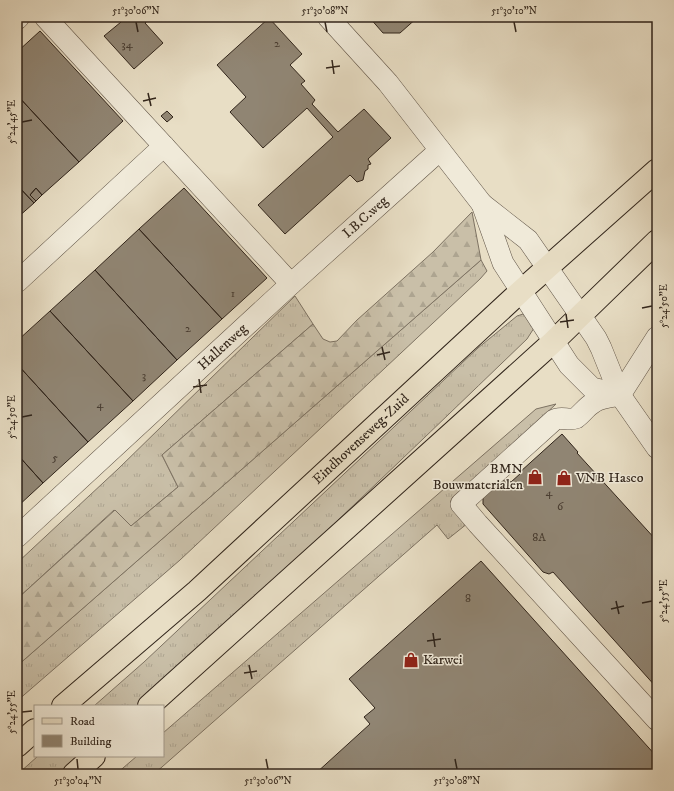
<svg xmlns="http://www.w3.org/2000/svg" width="674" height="791" viewBox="0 0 674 791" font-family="'IM FELL DW Pica',serif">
	<defs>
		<pattern id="grass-tufts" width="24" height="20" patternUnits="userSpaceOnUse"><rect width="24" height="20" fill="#c9bfa8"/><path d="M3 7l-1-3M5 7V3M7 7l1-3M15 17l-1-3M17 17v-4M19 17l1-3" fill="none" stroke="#ada490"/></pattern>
		<pattern id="forest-firs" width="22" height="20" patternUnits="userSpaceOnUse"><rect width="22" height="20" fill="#c9bfa8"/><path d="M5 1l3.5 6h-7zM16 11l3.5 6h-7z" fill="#ada490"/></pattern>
	</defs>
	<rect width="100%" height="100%" fill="#e8dec5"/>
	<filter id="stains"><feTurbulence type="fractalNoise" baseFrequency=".005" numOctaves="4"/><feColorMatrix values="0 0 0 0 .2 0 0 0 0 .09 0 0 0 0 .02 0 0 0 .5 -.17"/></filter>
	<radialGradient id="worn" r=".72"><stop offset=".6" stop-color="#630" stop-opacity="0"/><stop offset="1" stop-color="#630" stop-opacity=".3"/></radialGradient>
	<path fill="url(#grass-tufts)" stroke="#7d7262" d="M481,260L487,271L480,279L180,560L17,701V666Z
		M295,296L313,324L162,455L178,487L131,526L114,510L17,599V563L118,469Z
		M523,314H528L534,328L527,339C398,463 270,587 137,706H94L144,662L478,348L517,316Z
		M556,404L452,502L468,523L448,539L437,525L154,774H116L137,756H163V733L536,409Z
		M38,756H82L62,774H20L19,773Z"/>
	<path fill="url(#forest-firs)" stroke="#7d7262" d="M472,212L481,260L17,666V599L115,510L131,526L178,487L162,455L313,324L323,339L330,342L337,341L357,320L433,252Z"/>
	<path fill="#908573" stroke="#31251b" d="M116,17H152L145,23L163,43L134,69L104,36L121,22Z
		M369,17H418L400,33H383Z
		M269,18L302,54L290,65L305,81L301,84L315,100L312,104L338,132L364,109L391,138L368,159L371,164L368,165V169L365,171L363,180L357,182L350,175L285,234L258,205L333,137L307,108L263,148L230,112L246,97L217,65Z
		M40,31L123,121L79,162L17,95V52Z
		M17,95L79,162L42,195L36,188L30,195L36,201L34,203L17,185Z
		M167,111L173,117L167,122L161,116Z
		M17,185L34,203L17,218Z
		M36,188L42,195L36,201L30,195Z
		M184,188L267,278L222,319L139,229Z
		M139,229L222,319L177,360L95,270Z
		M95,270L177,360L133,401L50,311Z
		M50,311L133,401L88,442L17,364V341Z
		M17,364L88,442L43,483L17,454Z
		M562,434L578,452L577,453L657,541V688L553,572L549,574L543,572L483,504V498L502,480H507L511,482L521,473L520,472Z
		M17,454L43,483L17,507Z
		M481,561L657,757V774H315L370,724L364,717L375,708L349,679Z"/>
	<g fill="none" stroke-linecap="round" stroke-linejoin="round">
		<g stroke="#5f5346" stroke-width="22">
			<g id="minor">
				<path d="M45,17L291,284"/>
				<path d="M328,17L388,83L482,204L528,240L596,338L601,348L620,395L657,448"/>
				<path d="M17,19L19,17"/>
				<path d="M482,204L503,263L569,365L592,388L618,394"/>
				<path d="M17,282L164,146"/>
				<path d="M657,337L620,395C611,397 600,397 593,403C586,407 582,414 576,418C569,421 561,416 554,420L461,504L478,524L657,720"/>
				<path id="s1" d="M17,537L291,284L440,150"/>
			</g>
		</g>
		<g stroke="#31251b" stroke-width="24">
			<g id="major">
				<path id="s2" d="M63,706L197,591L521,291L657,170"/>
				<path d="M149,706L553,342L657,241"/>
				<path d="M17,746L35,730"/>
				<path d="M74,774L94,756"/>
			</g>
		</g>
		<use href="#minor" stroke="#f0ead9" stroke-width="21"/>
		<use href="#major" stroke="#e8dec5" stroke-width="22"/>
	</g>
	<path fill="none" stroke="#31251b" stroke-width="1.5" d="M136,22L138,32M325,22L327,32M514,22L516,32M332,60L334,74M326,68L340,66M148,93L151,106M143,101L156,98M22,122L32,120M642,308L652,306M566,314L568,328M560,322L574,320M382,347L385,360M377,355L390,352M199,379L201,393M193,387L207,385M22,417L32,415M616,601L619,614M642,603L652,601M611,609L624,606M433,633L435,647M427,641L441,639M249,665L252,679M244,673L257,671M22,712L32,711M77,759L78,769M266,759L268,769M455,759L457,769"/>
	<defs>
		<g id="shop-bare" transform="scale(1.2)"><path d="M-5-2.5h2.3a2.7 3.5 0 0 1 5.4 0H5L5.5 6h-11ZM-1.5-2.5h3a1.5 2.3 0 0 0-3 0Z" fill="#8f2418" stroke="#f0ead9" stroke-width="2.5" paint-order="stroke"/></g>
	</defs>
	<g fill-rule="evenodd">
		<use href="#shop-bare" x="535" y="477"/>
		<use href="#shop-bare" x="564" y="478"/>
		<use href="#shop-bare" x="411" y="660"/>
	</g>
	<g text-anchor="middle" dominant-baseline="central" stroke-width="3" stroke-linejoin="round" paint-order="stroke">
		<g font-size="12" fill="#493d31">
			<text x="277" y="43">2</text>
			<text x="127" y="44">34</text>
			<text x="233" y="293">1</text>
			<text x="188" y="328">2</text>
			<text x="144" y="375">3</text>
			<text x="100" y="404">4</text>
			<text x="55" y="457">5</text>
			<text x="549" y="492">4</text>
			<text x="560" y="506">6</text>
			<text x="539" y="537">8A</text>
			<text x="468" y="598">8</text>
		</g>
		<g font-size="14" fill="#31251b" stroke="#f0ead9">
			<text stroke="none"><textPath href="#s1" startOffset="473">I.B.C.weg</textPath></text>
			<text stroke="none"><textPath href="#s1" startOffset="280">Hallenweg</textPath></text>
			<text stroke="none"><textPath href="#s2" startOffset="400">Eindhovenseweg-Zuid</textPath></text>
		</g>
		<g font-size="14" fill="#31251b" stroke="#f0ead9" text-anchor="start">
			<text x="523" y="469" text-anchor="end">BMN<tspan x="523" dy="16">Bouwmaterialen</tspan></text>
			<text x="576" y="478">VNB Hasco</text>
			<text x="423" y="660">Karwei</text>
		</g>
	</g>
	<rect width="674" height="791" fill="none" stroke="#e8dec5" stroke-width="44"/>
	<rect x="34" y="705" width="130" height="52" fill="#f0ead9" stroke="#a49b8d"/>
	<rect x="42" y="718" width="20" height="6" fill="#e8dec5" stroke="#a49b8d"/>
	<text x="70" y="725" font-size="12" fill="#31251b">Road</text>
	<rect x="42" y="735" width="20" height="12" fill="#908573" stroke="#a49b8d"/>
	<text x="70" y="745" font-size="12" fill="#31251b">Building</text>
	<rect x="22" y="22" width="630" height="747" fill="none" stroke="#31251b" stroke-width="1.5"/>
	<g font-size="10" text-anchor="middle" fill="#31251b">
		<text x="136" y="14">51°30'06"N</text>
		<text x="325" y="14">51°30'08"N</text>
		<text x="514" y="14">51°30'10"N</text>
		<text transform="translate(11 122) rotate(-90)" y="4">5°24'45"E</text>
		<text transform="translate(663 306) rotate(-90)" y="4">5°24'50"E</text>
		<text transform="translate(11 417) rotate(-90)" y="4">5°24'50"E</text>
		<text transform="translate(663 601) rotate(-90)" y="4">5°24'55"E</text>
		<text transform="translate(11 712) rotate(-90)" y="4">5°24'55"E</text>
		<text x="78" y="784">51°30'04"N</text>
		<text x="268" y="784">51°30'06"N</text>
		<text x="457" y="784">51°30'08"N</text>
	</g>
	<rect width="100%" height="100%" filter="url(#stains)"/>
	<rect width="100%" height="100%" fill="url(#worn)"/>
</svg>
